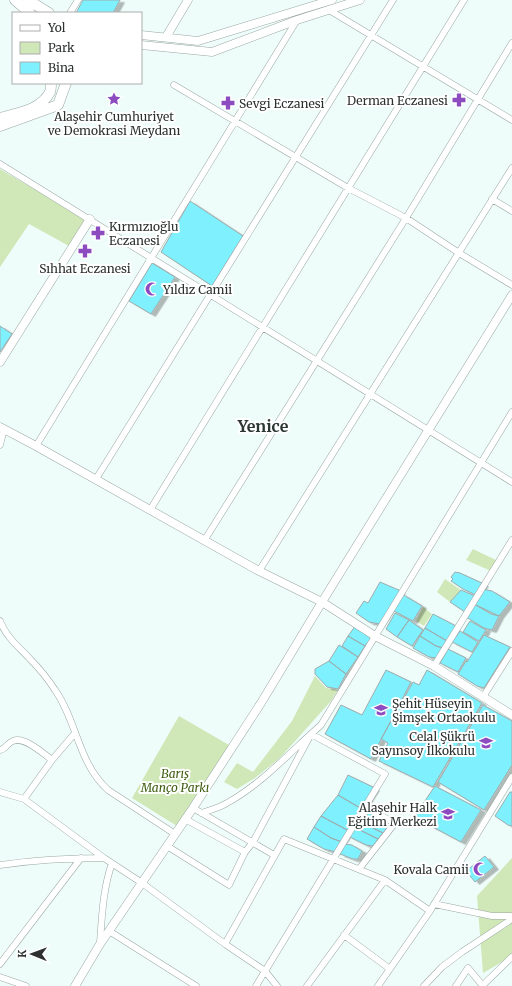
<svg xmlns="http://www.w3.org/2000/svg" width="512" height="986" viewBox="0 0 512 986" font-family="Merriweather,serif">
	<defs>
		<filter id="shadow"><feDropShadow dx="4.5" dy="2.5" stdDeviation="0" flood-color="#0004"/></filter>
	</defs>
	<rect width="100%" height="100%" fill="#effdfa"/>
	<path fill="#d0e8b8" d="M0,169L85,219L69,246L29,224L0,267Z
		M473,549L498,561L491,571L466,560Z
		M445,579L461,590L450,602L437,592Z
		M423,607L432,614L424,626L416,621Z
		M315,676L326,688L338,690L331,701L280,758L255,778L237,789L224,782L237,763L253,772L292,721Z
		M179,716L229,745L177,826L132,798Z
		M512,858V956L483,973L477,896Z"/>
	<path fill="#7ef0fe" stroke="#9eacad" filter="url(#shadow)" d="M83,0H120L113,13H76Z
		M190,201L243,236L212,286L161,252Z
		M152,263L175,277L151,314L129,301Z
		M0,326L12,334L0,352Z
		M455,572L460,573L484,584L476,595L463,589L451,581L453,579L451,577Z
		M380,582L401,591L380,624L369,622L356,613L364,601L368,603Z
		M483,589L492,591L510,602L499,616L474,604Z
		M461,590L475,596L465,612L450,602Z
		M402,594L422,606L413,621L392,610Z
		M474,604L491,614L499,616L492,630L484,628L466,617Z
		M395,613L409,620L397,637L386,629Z
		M433,614L456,626L447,641L425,628Z
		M409,620L423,630L412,646L397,637Z
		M470,621L486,630L479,641L463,632Z
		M356,625L373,636L365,646L348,636Z
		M425,628L447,641L443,648L436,646L420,636Z
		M460,631L478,642L472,652L452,642Z
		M484,635L510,647L484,688L477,686L458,674L466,661L467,662Z
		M348,636L365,646L358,657L342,646Z
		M420,636L436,646L443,648L437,658L429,657L413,648Z
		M339,645L358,657L346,674L329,661Z
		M448,649L466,658L458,672L440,663Z
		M329,661L346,674L338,689L327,687L315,674V669Z
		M386,670L411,682L371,759L325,734L341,705L362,715Z
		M427,670L482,703L433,787L379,761L388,743L381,739L413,682L419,685Z
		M483,705L512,721V765L484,810L438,782Z
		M348,775L375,788L362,809L338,795Z
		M435,786L481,810L461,842L414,817Z
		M510,792H512V826L508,825L495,816Z
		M338,795L362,809L349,831L321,816Z
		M371,812L390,824L383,833L373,828L364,822L368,813Z
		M321,816L349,831L342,842L331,838L314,827Z
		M364,822L373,828L383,833L378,839L358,829Z
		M314,827L331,838L342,842L336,852L324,849L307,839Z
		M353,828L358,829L378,839L373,846L366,845L348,836Z
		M345,844L352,845L362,851L358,859H353L340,854Z
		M485,856L494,867L475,882L466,871Z"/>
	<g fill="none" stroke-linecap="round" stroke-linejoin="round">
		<g stroke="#9aa7a4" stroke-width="7">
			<path id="minor" d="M329,10L512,120
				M70,13L78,0
				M174,85L348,188L406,218L459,253L512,285
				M0,164L512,482
				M492,199L512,211
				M0,445L4,429
				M36,446L297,20
				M96,479L393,0
				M150,510L464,0
				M204,541L406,218L512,43
				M259,571L512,168
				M0,621C7,638 18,646 30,659C39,668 48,679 55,690C77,721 78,763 108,790L175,834
				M434,666L512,540
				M483,697L512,651
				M0,750C6,749 7,743 13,741C24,736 43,753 52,760
				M0,792L24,799L104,858L142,883L225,944L265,971L277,986
				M24,799L52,760L75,733
				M193,808L274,855
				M201,813C210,810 219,808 227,803C263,783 290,752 321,725L512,412
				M185,819L245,852
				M167,846L229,885L245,852L253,842L311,734L385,774L256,986
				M0,865C34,860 69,858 104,858
				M359,869L395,823L364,807
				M434,904L492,916H512
				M109,931L196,986
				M344,935L390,969
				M100,943C102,915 103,889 112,863
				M225,944L284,839L385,880L430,911
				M0,964L81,858
				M0,977L26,986
				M483,985L512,957
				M307,986L385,880
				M378,986L430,911L512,777
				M424,986L442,967L462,952L512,919
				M456,986L468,968L483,986"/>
		</g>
		<g stroke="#9aa7a4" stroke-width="9">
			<path id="tertiary" d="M141,35L198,41L332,0
				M166,37L188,0
				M141,45L212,52L297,20L360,0
				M0,362L90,219
				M0,427L36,446L259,571L322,602L375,636L434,666L512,715
				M75,986L100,944L193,808L261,703L322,602L512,295"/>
		</g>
		<g stroke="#9aa7a4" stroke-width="11">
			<path id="primary" d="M15,0L30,13
				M28,0L49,13
				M0,118C17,113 41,110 50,92C51,90 51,86 51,83
				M0,126L58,105L66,83"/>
		</g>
		<use href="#minor" stroke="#fff" stroke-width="6"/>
		<use href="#tertiary" stroke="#fff" stroke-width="8"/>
		<use href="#primary" stroke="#fff" stroke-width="10"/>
	</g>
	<defs>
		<g id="sight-bare" transform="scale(1.08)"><path d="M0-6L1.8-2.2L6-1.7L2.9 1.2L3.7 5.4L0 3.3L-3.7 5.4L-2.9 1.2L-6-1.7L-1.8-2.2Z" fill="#8d4bc0" stroke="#fff" stroke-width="2.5" paint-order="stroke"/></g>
		<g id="pharmacy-bare" transform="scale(1.08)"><path d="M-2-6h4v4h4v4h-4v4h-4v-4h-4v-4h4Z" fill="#8d4bc0" stroke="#fff" stroke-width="2.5" paint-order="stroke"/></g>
		<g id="mosque-bare" transform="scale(1.08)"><path d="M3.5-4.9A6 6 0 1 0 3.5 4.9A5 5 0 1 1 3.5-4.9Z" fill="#8d4bc0" stroke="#fff" stroke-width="2.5" paint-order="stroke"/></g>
		<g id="school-bare" transform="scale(1.08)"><path d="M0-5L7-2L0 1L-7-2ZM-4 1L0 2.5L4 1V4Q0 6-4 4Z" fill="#8d4bc0" stroke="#fff" stroke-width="2.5" paint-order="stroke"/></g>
	</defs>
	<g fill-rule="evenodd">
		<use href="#sight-bare" x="114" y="99"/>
		<use href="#pharmacy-bare" x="459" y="100"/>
		<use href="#pharmacy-bare" x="228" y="103"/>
		<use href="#pharmacy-bare" x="98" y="233"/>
		<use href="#pharmacy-bare" x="85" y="251"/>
		<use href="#mosque-bare" x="152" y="289"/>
		<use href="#school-bare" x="381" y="710"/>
		<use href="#school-bare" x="486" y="743"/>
		<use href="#school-bare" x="448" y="814"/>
		<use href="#mosque-bare" x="480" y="869"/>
	</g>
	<g text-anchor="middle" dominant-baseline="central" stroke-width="4" stroke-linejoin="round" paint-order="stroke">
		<g font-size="12" fill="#2c3130" stroke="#fff" text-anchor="end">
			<text x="448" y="100">Derman Eczanesi</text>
			<text x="239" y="103" text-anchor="start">Sevgi Eczanesi</text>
			<text x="114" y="116" text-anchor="middle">Alaşehir Cumhuriyet<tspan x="114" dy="14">ve Demokrasi Meydanı</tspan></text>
			<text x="109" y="226" text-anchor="start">Kırmızıoğlu<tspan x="109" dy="14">Eczanesi</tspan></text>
			<text x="85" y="268" text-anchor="middle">Sıhhat Eczanesi</text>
			<text x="163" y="289" text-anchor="start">Yıldız Camii</text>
			<text x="392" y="703" text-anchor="start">Şehit Hüseyin<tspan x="392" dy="14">Şimşek Ortaokulu</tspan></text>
			<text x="475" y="736">Celal Şükrü<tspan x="475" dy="14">Sayınsoy İlkokulu</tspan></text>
			<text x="437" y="807">Alaşehir Halk<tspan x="437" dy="14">Eğitim Merkezi</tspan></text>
			<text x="469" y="869">Kovala Camii</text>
		</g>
		<g font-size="12" font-style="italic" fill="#405f13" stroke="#fff">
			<text x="175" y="773">Barış<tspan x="175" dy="14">Manço Parkı</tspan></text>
		</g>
		<g font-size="16" font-weight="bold" fill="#2c3734" stroke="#fff">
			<text x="263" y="426">Yenice</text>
		</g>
	</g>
	<rect x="12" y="12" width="130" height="72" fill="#ffffff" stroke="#abadac"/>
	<rect x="20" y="25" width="20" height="6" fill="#ffffff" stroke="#abadac"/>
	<text x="48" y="32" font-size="12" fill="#2c3130">Yol</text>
	<rect x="20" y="42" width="20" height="12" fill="#d0e8b8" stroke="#abadac"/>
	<text x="48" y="52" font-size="12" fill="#2c3130">Park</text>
	<rect x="20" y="62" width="20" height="12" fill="#7ef0fe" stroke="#abadac"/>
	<text x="48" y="72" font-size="12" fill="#2c3130">Bina</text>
	<g transform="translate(32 954) rotate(271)" stroke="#ffffff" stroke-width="3" paint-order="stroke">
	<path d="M0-3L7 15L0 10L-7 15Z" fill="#2c3130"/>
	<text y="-6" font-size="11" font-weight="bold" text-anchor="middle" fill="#2c3130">K</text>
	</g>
</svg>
